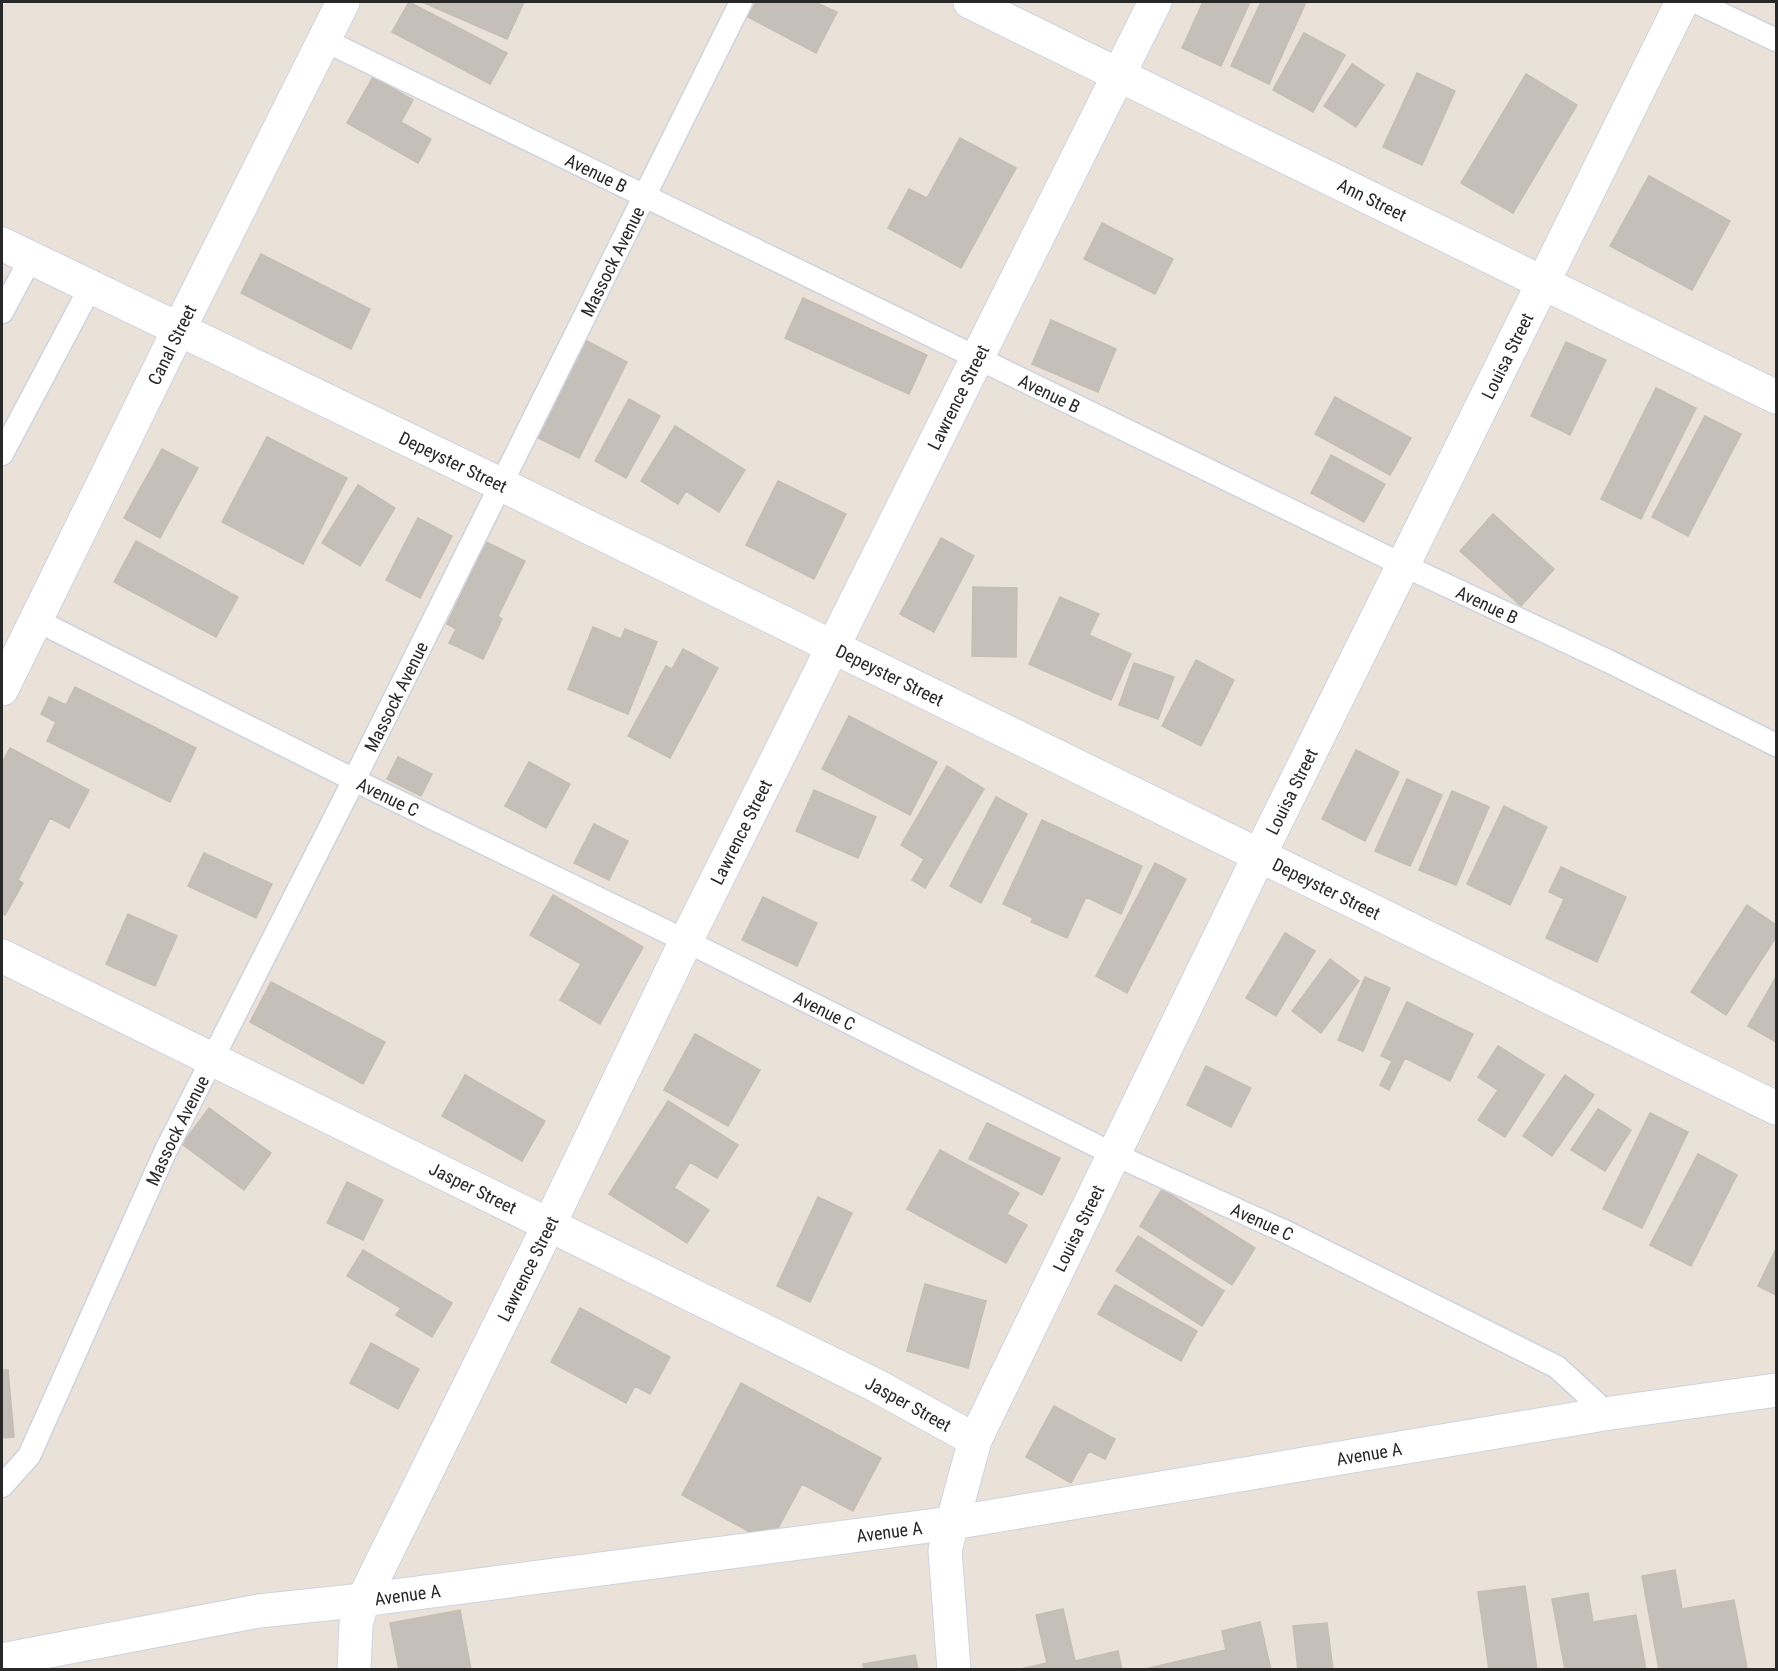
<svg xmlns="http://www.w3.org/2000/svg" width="1778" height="1671" viewBox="0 0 1778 1671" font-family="'Roboto Condensed',sans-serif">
	<rect width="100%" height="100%" fill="#eae2d9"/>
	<path fill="#c5bfb9" stroke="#c5beb3" stroke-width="1.5" d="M409,2L507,53L490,84L392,32Z
		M422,2H524L507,39Z
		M756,2H815L837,12L816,53L748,17Z
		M1203,2H1250L1221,66L1182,48Z
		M1261,2H1306L1269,84L1231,66Z
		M1304,33L1345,55L1313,112L1273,90Z
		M1352,64L1384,85L1356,127L1324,106Z
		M1417,73L1455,91L1422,165L1383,147Z
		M1526,74L1577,105L1513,213L1461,183Z
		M373,77L413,100L401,122L431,139L418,163L347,123Z
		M960,138L1016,168L961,268L888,228L909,189L927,198Z
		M1649,176L1730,221L1692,290L1610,246Z
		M1102,223L1173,259L1155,294L1084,259Z
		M261,254L370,309L351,349L241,293Z
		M803,298L927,355L909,394L785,338Z
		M1051,320L1116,349L1098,392L1032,364Z
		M583,339L627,362L579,458L534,436Z
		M1566,342L1606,360L1570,435L1531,416Z
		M1656,388L1696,408L1641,519L1601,499Z
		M1335,397L1411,438L1390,475L1315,434Z
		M629,399L660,416L626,478L595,461Z
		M1705,416L1741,434L1688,536L1652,517Z
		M675,426L745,470L719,512L686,491L678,504L641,481Z
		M267,437L347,478L303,564L222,522Z
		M162,449L198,468L160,538L124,518Z
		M1331,455L1385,484L1364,522L1311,493Z
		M778,481L846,514L814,579L746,545Z
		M358,485L395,508L360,566L322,543Z
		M1493,514L1554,569L1521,606L1460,551Z
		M418,518L452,536L420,598L386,580Z
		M941,538L974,556L934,632L900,614Z
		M136,541L238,597L216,637L114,582Z
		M486,542L525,561L498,616L502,619L483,659L449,643L456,629L447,624Z
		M973,587L1017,588L1016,657L972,656Z
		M1060,597L1099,614L1089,635L1131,654L1111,700L1029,664Z
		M593,627L621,639L625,629L657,642L628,714L568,689Z
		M683,649L718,668L670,758L628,736L666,666L672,669Z
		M1196,660L1234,680L1201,746L1162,726Z
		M1134,663L1174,677L1158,719L1119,705Z
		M75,687L196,748L170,802L47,741L56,722L41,714L49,697L66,705Z
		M849,716L937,762L910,815L822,769Z
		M10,748L89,790L69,828L50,818L18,880L23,883L5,915L2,913V763Z
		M1356,750L1399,772L1365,841L1322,819Z
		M398,757L432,774L421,796L387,779Z
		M529,762L570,784L546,828L505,806Z
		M947,766L984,789L925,888L912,880L924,859L901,845Z
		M1407,779L1442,795L1410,866L1375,851Z
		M814,790L876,817L858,858L796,831Z
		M1452,791L1489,807L1456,885L1419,870Z
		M996,797L1027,814L981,903L950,886Z
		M1504,806L1547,827L1510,905L1467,884Z
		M1042,820L1142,866L1121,914L1086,897L1067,938L1031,922L1033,918L1003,904Z
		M594,824L628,841L609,880L574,863Z
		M204,853L272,884L256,918L188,886Z
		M1155,863L1186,879L1127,993L1096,976Z
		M1561,867L1626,897L1597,962L1546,938L1564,899L1549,892Z
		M553,895L643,947L600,1024L560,1000L581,964L530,935Z
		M763,897L817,923L797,966L742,940Z
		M1747,905L1776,925V937L1726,1015L1691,992Z
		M128,914L177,936L155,986L106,964Z
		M1285,933L1315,951L1276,1016L1246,998Z
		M1330,959L1359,981L1321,1033L1292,1011Z
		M1365,977L1390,988L1363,1051L1338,1040Z
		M1776,977V1042L1748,1026Z
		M271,982L385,1042L363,1084L250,1022Z
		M1407,1002L1473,1034L1450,1081L1405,1058L1389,1090L1380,1085L1392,1061L1381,1056Z
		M695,1034L760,1070L728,1126L664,1090Z
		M1498,1046L1544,1075L1505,1137L1478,1120L1498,1090L1478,1077Z
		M1206,1066L1251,1088L1231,1127L1187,1105Z
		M465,1075L545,1121L522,1161L442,1116Z
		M1565,1075L1594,1095L1552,1156L1523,1136Z
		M668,1101L738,1145L717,1178L690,1162L674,1188L709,1210L687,1243L609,1194Z
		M209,1108L271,1153L244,1190L182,1144Z
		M1598,1109L1631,1130L1605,1171L1571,1150Z
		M1650,1113L1688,1132L1642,1228L1603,1209Z
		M987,1123L1060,1158L1042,1195L969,1159Z
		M940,1150L1019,1193L1007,1214L1027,1225L1006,1263L907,1209Z
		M1698,1154L1737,1175L1691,1266L1650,1245Z
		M347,1182L383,1200L363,1240L327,1223Z
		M1162,1189L1255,1248L1232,1285L1140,1226Z
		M818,1197L852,1213L810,1302L777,1286Z
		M1138,1236L1224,1291L1202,1326L1116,1271Z
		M1776,1249V1295L1758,1286Z
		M363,1250L452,1303L432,1337L396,1315L401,1308L347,1276Z
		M925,1284L986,1301L968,1368L907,1351Z
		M1115,1285L1197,1331L1181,1361L1098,1314Z
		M580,1308L670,1357L650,1394L635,1386L626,1403L551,1362Z
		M371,1343L419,1369L398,1409L350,1383Z
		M2,1370H8L14,1437L2,1438Z
		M741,1383L881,1458L853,1511L802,1484L770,1543L682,1495Z
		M1054,1406L1115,1439L1105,1459L1089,1451L1071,1483L1026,1457Z
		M1675,1570L1682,1609L1734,1600L1747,1668L1659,1670L1642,1576Z
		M1525,1586L1537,1670H1489L1478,1592Z
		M1588,1593L1593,1622L1636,1615L1646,1670H1565L1552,1599Z
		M1063,1609L1075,1661L1118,1651L1122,1670H1016L1047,1663L1036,1615Z
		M460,1610L471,1670H399L390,1623Z
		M1260,1622L1271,1670H1141L1226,1650L1222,1631Z
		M1327,1623L1333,1670H1298L1293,1626Z
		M915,1655L918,1670H864L863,1664Z"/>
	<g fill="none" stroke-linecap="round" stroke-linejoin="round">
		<g stroke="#ced3e1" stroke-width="25">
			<g id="lane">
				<path d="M1696,2L1776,40"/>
				<path id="s1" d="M324,40L1403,565L1608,661L1776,745"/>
				<path d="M2,312L31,258"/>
				<path d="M2,454L91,286"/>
				<path id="s2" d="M36,620L354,780L686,941L1113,1154L1284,1231L1557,1367L1596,1403L1604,1414"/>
				<path id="s3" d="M2,1486L29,1456L166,1150L354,780L741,2"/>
			</g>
		</g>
		<g stroke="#ced3e1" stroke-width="35">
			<g id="street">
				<path id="s4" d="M970,2L1776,397"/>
				<path id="s5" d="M2,689L179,329L343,2"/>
				<path id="s6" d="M2,956L877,1386L975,1440"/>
				<path id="s7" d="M2,1660L259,1611L363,1600L952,1523L1604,1414L1776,1390"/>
				<path id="s8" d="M354,1670L356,1624L363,1600L549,1225L686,941L1155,2"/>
				<path id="s9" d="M954,1670L945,1550L975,1440L1259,856L1682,2"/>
			</g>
		</g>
		<g stroke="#ced3e1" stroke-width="35">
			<g id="secondary">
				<path id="s10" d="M2,244L500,484L1776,1108"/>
			</g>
		</g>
		<use href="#lane" stroke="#fff" stroke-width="22"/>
		<use href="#street" stroke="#fff" stroke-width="33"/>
		<use href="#secondary" stroke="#fff" stroke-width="33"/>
	</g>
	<g text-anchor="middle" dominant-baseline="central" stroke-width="5" stroke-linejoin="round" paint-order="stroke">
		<g font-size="18" fill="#282828" stroke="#fff">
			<text stroke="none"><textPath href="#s1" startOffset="303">Avenue B</textPath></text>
			<text stroke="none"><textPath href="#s4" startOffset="448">Ann Street</textPath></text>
			<text stroke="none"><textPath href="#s3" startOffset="1370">Massock Avenue</textPath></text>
			<text stroke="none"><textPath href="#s5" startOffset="384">Canal Street</textPath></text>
			<text stroke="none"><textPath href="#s9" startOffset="1442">Louisa Street</textPath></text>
			<text stroke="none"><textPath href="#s1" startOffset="807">Avenue B</textPath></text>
			<text stroke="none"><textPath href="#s8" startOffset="1413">Lawrence Street</textPath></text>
			<text stroke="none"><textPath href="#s10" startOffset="501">Depeyster Street</textPath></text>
			<text stroke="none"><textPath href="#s1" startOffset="1293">Avenue B</textPath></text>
			<text stroke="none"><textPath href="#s10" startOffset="987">Depeyster Street</textPath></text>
			<text stroke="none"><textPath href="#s3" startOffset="884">Massock Avenue</textPath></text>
			<text stroke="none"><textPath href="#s9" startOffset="956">Louisa Street</textPath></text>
			<text stroke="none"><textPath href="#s2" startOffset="394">Avenue C</textPath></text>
			<text stroke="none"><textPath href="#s8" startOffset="927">Lawrence Street</textPath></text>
			<text stroke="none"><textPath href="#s10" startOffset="1473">Depeyster Street</textPath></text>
			<text stroke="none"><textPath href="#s2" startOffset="880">Avenue C</textPath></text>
			<text stroke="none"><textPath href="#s3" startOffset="398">Massock Avenue</textPath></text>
			<text stroke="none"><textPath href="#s6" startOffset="525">Jasper Street</textPath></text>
			<text stroke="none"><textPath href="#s2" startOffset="1366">Avenue C</textPath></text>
			<text stroke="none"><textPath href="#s9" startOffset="470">Louisa Street</textPath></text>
			<text stroke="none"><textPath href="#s8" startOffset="441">Lawrence Street</textPath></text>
			<text stroke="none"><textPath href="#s6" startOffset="1011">Jasper Street</textPath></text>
			<text stroke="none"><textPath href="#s7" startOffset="1383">Avenue A</textPath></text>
			<text stroke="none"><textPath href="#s7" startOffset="897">Avenue A</textPath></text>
			<text stroke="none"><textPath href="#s7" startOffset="411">Avenue A</textPath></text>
		</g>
	</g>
	<rect width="1778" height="1671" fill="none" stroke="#282828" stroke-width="6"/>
</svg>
